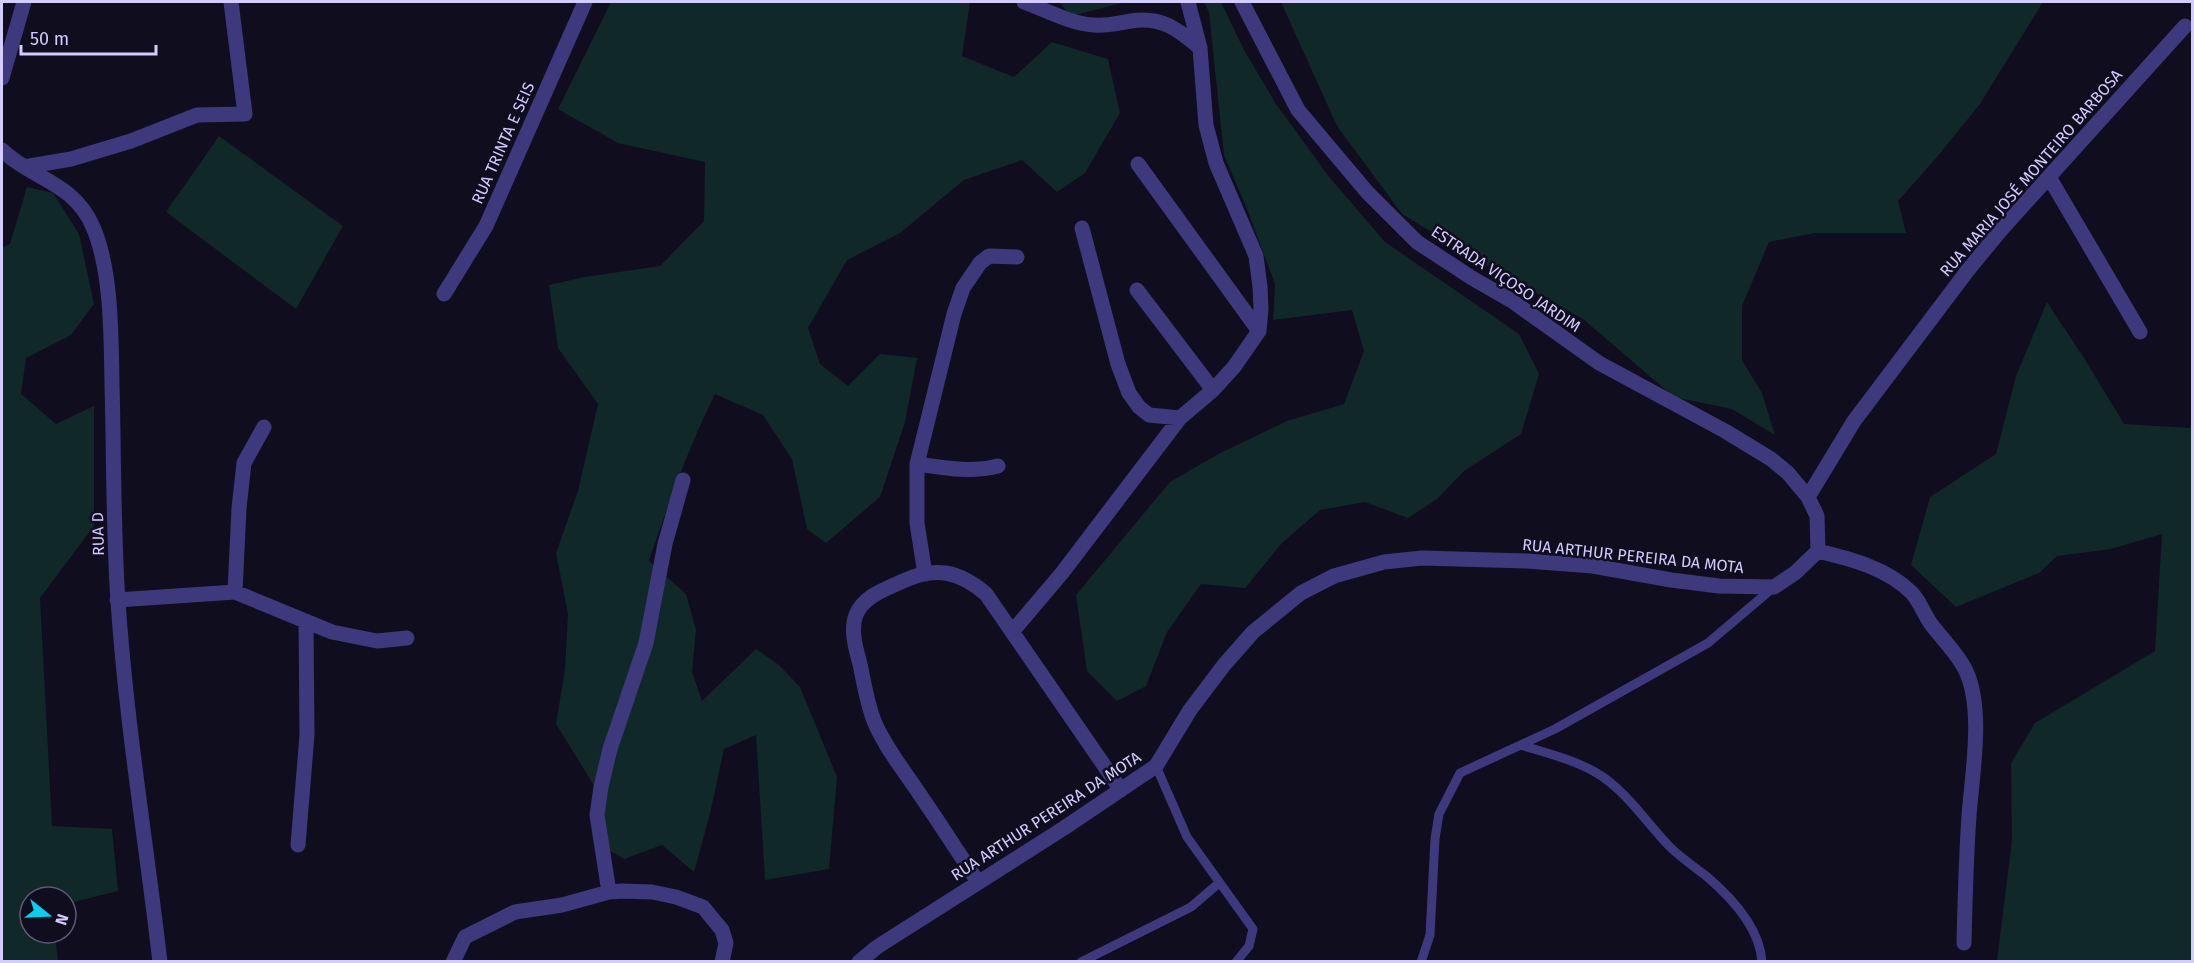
<svg xmlns="http://www.w3.org/2000/svg" width="2194" height="963" viewBox="0 0 2194 963" font-family="'Fira Sans',sans-serif">
	<rect width="100%" height="100%" fill="#100d1f"/>
	<path fill="#102828" d="M611,2H970L962,56L1014,77L1052,42L1108,59L1120,113L1085,173L1057,192L1022,160L964,180L900,233L847,260L808,328L820,364L848,386L880,354L917,358L905,422L880,497L826,543L807,529L792,459L763,415L715,394C688,449 668,504 649,561L686,594L696,630L692,672L702,701L756,649L779,665L800,687L837,777L829,869L765,880L756,735L724,749L710,814L694,872L662,845L624,859L607,849L598,792L556,724L565,669L568,614L556,553L578,491L598,404L558,348L549,285L585,277L660,266L704,221L705,162L618,143L558,109Z
		M1059,2H1126L1071,16Z
		M1204,2H1221L1244,50L1276,104L1330,178L1385,242L1519,334L1539,374L1521,434L1464,471L1437,499L1408,518L1365,502L1320,510L1282,543L1245,588L1201,584L1167,632L1146,686L1117,701L1087,671L1076,595L1170,482L1220,453L1287,421L1344,404L1364,351L1352,310L1273,320L1275,284L1247,209L1224,155L1209,12Z
		M1281,2H2043L1980,104L1937,157L1898,201L1906,233H1815L1769,242L1742,306V360L1762,393L1775,435L1732,409L1674,397L1583,319L1491,268L1402,214L1337,126Z
		M219,136L343,226L296,309L166,212Z
		M27,187L53,193L79,234L94,304L71,335L26,358L21,394L56,424L94,406V526L40,598L52,826L112,829L118,891L66,904V897H30V933H55L58,962L2,961V248L10,244Z
		M2047,302L2084,358L2124,424L2190,428L2192,423V961H1997L2012,841L2011,763L2035,723L2155,651L2162,534L2111,549L2057,556L2039,573L1956,607L1911,565L1930,497L1996,454L2016,376Z"/>
	<g fill="none" stroke-linecap="round" stroke-linejoin="round">
		<path stroke="#3e397d" stroke-width="9" d="M1521,745C1546,753 1572,759 1595,772C1625,789 1645,821 1669,846C1680,857 1693,866 1705,875C1730,896 1760,928 1762,962
			M1156,766L1187,837L1253,929L1249,946L1236,962
			M1081,962L1191,907L1219,883
			M1421,962L1430,935L1435,839L1439,814L1460,773L1555,729L1708,643L1774,587"/>
		<path stroke="#3e397d" stroke-width="15" d="M1024,2C1046,10 1071,24 1094,25C1107,26 1118,23 1131,21C1161,16 1178,29 1200,48
			M1242,2L1298,110L1367,192L1417,242L1472,278L1512,301L1599,363L1725,431L1771,459L1788,473L1808,497L1817,516L1818,551
			M2,78L24,2
			M2,150C33,180 74,182 93,227C112,271 111,337 112,384C114,456 113,529 118,601C126,722 146,841 160,962
			M1138,164L1259,331
			M24,167L71,159L131,141L197,115L245,114L231,2
			M2049,177L2140,332
			M1082,228L1118,364L1129,393L1139,407L1149,415L1180,418L1213,390L1234,367L1259,331L1261,309L1260,287L1256,256L1216,163L1206,125L1200,48L1188,2
			M1137,290L1213,390
			M444,294L486,226L585,2
			M917,464C945,468 970,473 998,466
			M1808,497L1854,421L1968,270L2000,231L2185,26
			M1818,551C1851,559 1887,568 1912,593C1920,602 1924,614 1931,624C1943,640 1958,654 1966,671C1984,710 1972,774 1969,816C1966,858 1965,900 1964,943
			M925,574L917,523V464L954,314L963,288L980,263L989,256L1017,257
			M235,592L239,508L244,463L264,427
			M117,600L235,592L332,632L377,641L407,638
			M1012,632L1062,573L1180,418
			M298,845L307,735L306,623
			M978,882C956,849 935,816 912,783C899,764 883,743 874,721C867,703 864,683 860,664C856,649 850,630 856,615C863,596 886,589 903,581C936,566 959,571 986,594L1121,790
			M609,892L597,815L601,787L610,749L646,643L665,544L683,480
			M453,962L465,937L515,912L562,905L609,892L622,891L652,892L676,897L703,907L722,930L726,943L722,962
			M859,962L877,947L1064,828L1156,766L1190,710L1224,665L1253,632L1301,593L1334,576L1384,562L1422,558L1527,561L1593,566L1671,580L1719,586L1774,587L1795,573L1818,551"/>
	</g>
	<g text-anchor="middle" dominant-baseline="central" stroke-width="5" stroke-linejoin="round" paint-order="stroke">
		<g font-size="16" fill="#d3ccfe" stroke="#100d1f">
			<text transform="translate(503 143) rotate(-66)">RUA TRINTA E SEIS</text>
			<text transform="translate(2031 173) rotate(-49)">RUA MARIA JOSÉ MONTEIRO BARBOSA</text>
			<text transform="translate(1506 279) rotate(34)">ESTRADA VIÇOSO JARDIM</text>
			<text transform="translate(98 534) rotate(-91)">RUA D</text>
			<text transform="translate(1633 556) rotate(6)">RUA ARTHUR PEREIRA DA MOTA</text>
			<text transform="translate(1046 816) rotate(-33)">RUA ARTHUR PEREIRA DA MOTA</text>
		</g>
	</g>
	<rect width="2194" height="963" fill="none" stroke="#d3ccfe" stroke-width="6"/>
	<g transform="translate(48 915) rotate(108)"><circle r="28" fill="#100d1f" stroke="#5e5978" stroke-width="1.5"/>
	<path d="M0-4.5L10 22L0 15L-10 22Z" fill="#06d0f0"/>
	<text y="-9" font-size="16" font-weight="bold" text-anchor="middle" fill="#d3ccfe">N</text>
	</g>
	<path d="M21 45v9h135v-9" fill="none" stroke="#d3ccfe" stroke-width="3"/>
	<text x="30" y="45" font-size="18" fill="#d3ccfe" stroke="#100d1f" stroke-width="4.5" paint-order="stroke">50 m</text>
</svg>
